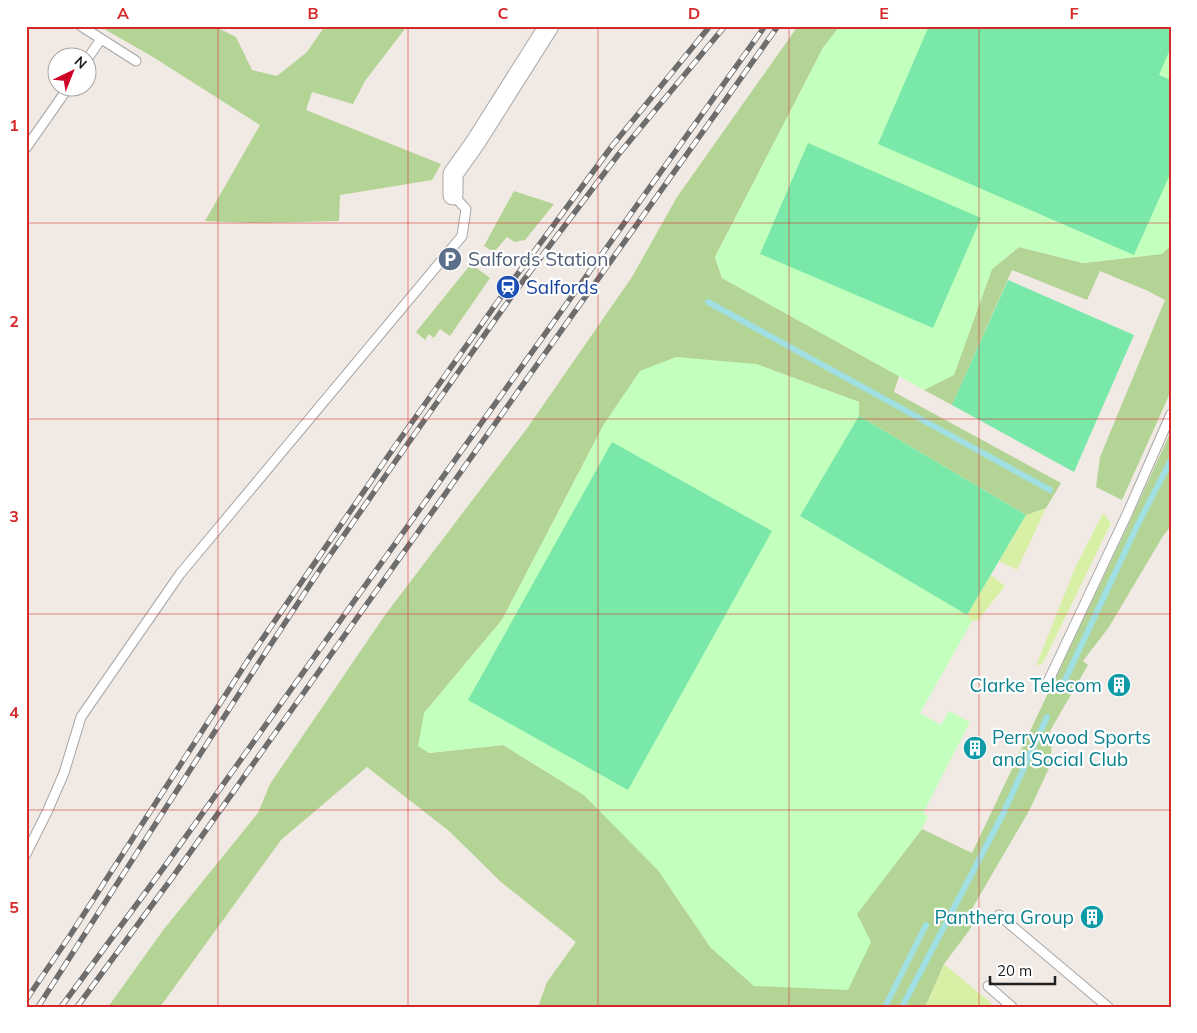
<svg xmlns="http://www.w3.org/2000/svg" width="1197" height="1033" viewBox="0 0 1197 1033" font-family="Mulish,sans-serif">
	<rect width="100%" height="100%" fill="#f1eae4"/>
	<path fill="#d7f0a5" d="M1046,508L1017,570L999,561L1026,515Z
		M1103,513L1111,523L1043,663L1036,666L1075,568Z
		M991,575L1005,586L978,620L972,621L967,615Z
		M944,964L991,1003L992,1007H925Z"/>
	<path fill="#b3d494" d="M99,26H214L236,37L252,70L277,76L307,52L325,26H407L365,81L353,104L312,92L306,110L441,164L432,180L340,195L339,221L254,223L205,221L260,125L153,57Z
		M798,26H840L823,48L715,257L722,278L899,376L894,392L1061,483L1046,508L1026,515L859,416V402L756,364L640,371L603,426L502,620L424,713L429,753L503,745L584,795L658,870L711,948L856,914L922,829L972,853L1130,521L1171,431V526L1163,536L1109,627L1083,661L1088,665L1050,731L1052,742L1050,766L1029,811L973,907L971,928L944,964L925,1007H538L547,982L576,942L501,882L449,831L367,767L281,840L160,1007H108L164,929L258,813L270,784L385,615L528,427L632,277L677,197Z
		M514,191L554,204L525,240L515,242L507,237L494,252L484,246Z
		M1171,245V391L1122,500L1096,487L1100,457L1165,300L1148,291L1100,271L1087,300L1012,270L952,405L924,390L954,374L992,269L1019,247L1083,263L1161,254Z
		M471,264L490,278L450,336L440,329L434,338L429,334L425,340L416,332Z"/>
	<path fill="#c3ffbd" d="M840,26H1171V245L1162,254L1083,263L1019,247L992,269L954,375L924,390L722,278L715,257L823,48Z
		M676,357L756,364L859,402V416L1026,515L967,615L972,621L920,713L941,725L949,711L970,722L923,813L928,816L922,829L857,914L871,942L848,990L754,986L711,948L658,870L584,795L503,745L429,753L418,746L424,713L502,620L603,426L640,371Z"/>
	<path fill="#7ae8a9" d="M929,26H1171V47L1159,75L1171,80V172L1134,255L878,144Z
		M808,143L981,218L933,328L760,254Z
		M1008,280L1134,335L1074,472L952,405Z
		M859,416L1026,515L967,615L800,516Z
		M612,442L772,531L628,790L468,700Z"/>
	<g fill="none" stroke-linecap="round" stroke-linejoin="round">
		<path stroke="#a0e0e3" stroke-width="6" d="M708,302L1050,490
			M1064,682L1138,524L1171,460
			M885,1007L926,925
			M902,1007L1003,814L1047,717"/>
		<g stroke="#a6a6a6" stroke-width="11">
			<path id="service" d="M81,26L136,61
				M88,58L101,39
				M26,148L68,88
				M1046,686L1128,512L1171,414
				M26,854L47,812L64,773L81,717L180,574L462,236L466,209L453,195
				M999,915L1108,1007
				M988,986L1012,1007"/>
		</g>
		<g stroke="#a6a6a6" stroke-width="21">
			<path id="minor" d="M453,195V174L475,143L549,26"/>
		</g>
		<use href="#service" stroke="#fff" stroke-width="9"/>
		<use href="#minor" stroke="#fff" stroke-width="19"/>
		<g stroke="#6d6d6d" stroke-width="5.5">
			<path id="rail" d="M26,1000L71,934L250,657L393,449L508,287L612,146L710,26
				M38,1007L260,661L319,571L402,452L514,293L618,155L725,26
				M61,1007L162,870L765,26
				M77,1007L172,878L778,26"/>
		</g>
		<use href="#rail" stroke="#fff" stroke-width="4" stroke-dasharray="11" stroke-linecap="butt"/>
	</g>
	<path fill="none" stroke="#d62828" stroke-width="1" stroke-opacity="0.55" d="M218,26V1007M408,26V1007M598,26V1007M789,26V1007M979,26V1007M26,223H1171M26,419H1171M26,614H1171M26,810H1171"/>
	<defs>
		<g id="parking-disc" transform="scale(1.25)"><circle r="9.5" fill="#5c6f8a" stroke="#fff"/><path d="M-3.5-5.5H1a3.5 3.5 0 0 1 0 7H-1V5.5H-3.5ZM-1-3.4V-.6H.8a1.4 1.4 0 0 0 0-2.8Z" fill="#fff"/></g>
		<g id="station-disc" transform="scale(1.25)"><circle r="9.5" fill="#1a4fb4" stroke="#fff"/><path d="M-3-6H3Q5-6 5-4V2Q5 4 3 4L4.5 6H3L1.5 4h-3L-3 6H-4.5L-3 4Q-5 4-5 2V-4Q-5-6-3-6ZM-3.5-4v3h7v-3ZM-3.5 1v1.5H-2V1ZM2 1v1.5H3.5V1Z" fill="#fff"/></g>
		<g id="building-disc" transform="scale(1.25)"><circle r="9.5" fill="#0f9aa8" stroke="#fff"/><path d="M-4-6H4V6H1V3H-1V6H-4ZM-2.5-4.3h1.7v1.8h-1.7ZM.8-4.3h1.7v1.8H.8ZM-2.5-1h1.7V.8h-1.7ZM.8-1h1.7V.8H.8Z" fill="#fff"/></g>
	</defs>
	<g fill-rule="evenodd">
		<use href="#parking-disc" x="450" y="259"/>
		<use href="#station-disc" x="508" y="287"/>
		<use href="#building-disc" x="1119" y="685"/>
		<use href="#building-disc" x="975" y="748"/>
		<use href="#building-disc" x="1092" y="917"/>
	</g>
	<g text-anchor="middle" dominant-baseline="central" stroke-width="4.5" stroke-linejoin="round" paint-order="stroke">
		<g font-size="19" fill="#4e5e75" stroke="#fff" text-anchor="start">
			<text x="468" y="259">Salfords Station</text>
		</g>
		<g font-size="19" fill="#164399" stroke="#fff" text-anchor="start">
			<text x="526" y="287">Salfords</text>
		</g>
		<g font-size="19" fill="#0d838f" stroke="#fff" text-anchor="end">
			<text x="1102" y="685">Clarke Telecom</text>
			<text x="992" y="737" text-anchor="start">Perrywood Sports<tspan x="992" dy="22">and Social Club</tspan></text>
			<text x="1074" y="917">Panthera Group</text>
		</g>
	</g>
	<rect width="1197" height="1033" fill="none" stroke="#ffffff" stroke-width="55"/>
	<g transform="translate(72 72) rotate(43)"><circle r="24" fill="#ffffff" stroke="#a5a5a5"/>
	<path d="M0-4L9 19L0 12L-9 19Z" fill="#cd0026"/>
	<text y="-8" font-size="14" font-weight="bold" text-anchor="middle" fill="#1f1f1f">N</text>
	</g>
	<path d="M990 976v8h65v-8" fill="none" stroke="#1f1f1f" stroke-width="2.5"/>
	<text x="997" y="976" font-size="15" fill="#1f1f1f" stroke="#ffffff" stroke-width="4" paint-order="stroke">20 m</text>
	<rect x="28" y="28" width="1142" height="978" fill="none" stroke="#d62828" stroke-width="2"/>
	<g font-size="16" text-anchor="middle" font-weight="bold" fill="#d62828">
		<text x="123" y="19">A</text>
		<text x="313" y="19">B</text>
		<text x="503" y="19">C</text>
		<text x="694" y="19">D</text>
		<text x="884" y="19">E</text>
		<text x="1074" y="19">F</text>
		<text x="14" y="131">1</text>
		<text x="14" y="327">2</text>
		<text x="14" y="522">3</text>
		<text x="14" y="718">4</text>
		<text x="14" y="913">5</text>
	</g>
</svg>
